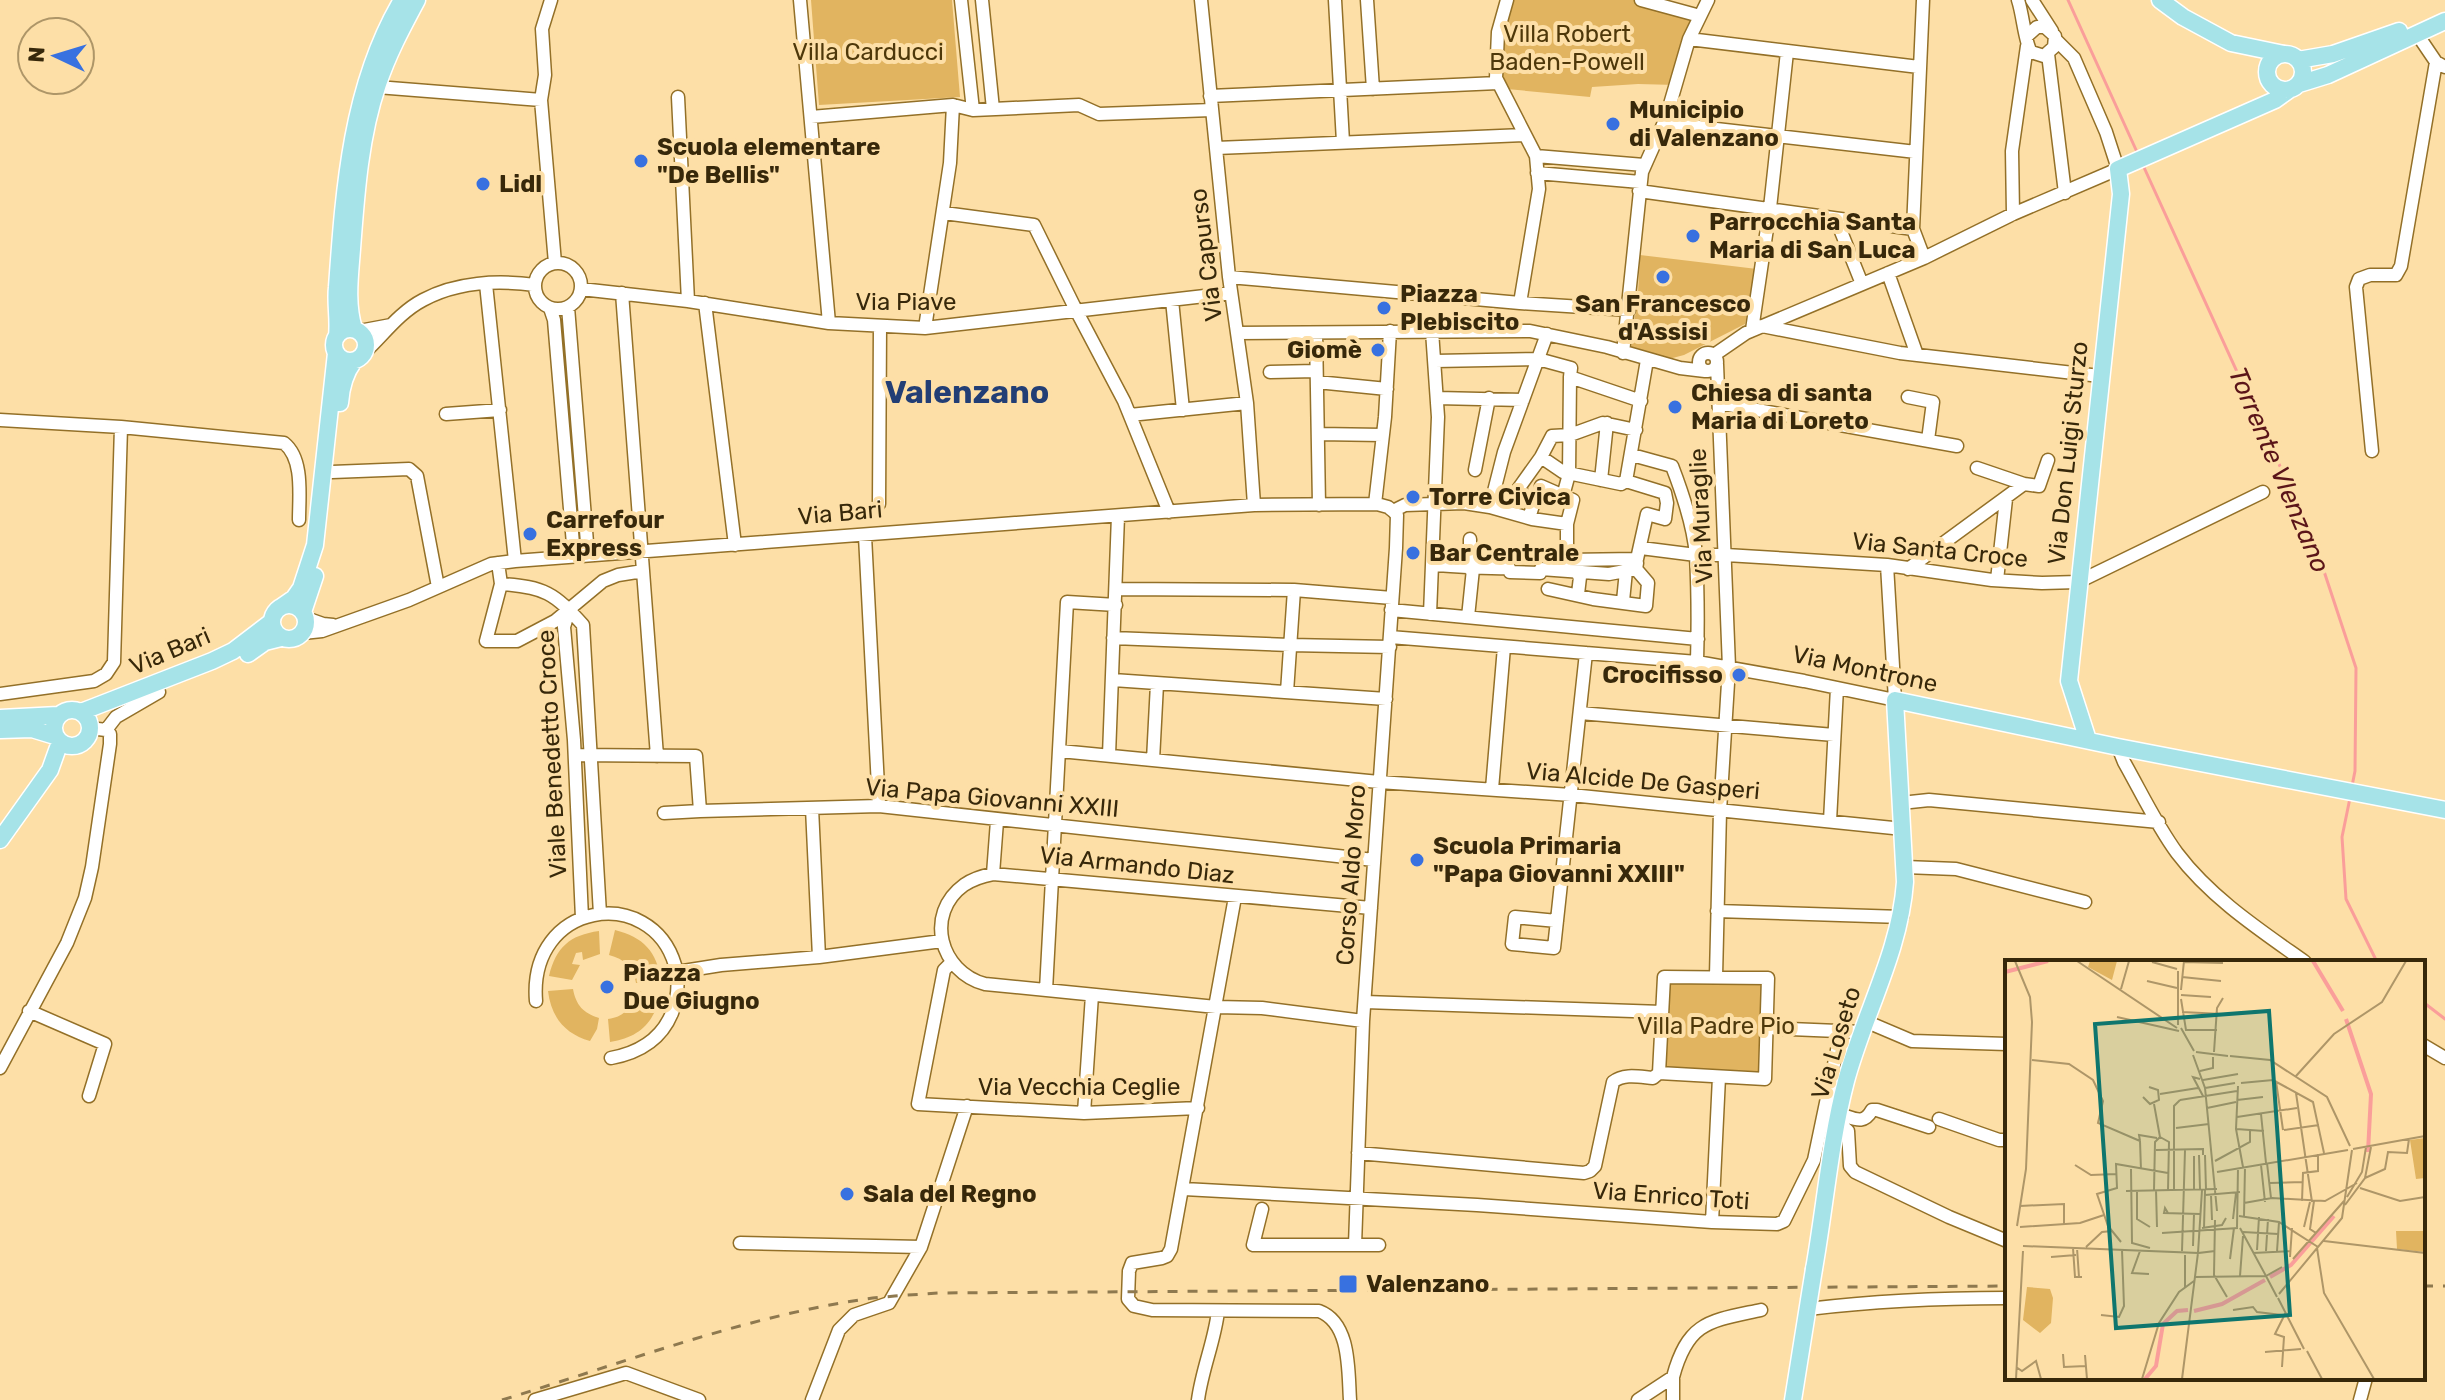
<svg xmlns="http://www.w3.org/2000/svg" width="2445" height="1400" viewBox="0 0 2445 1400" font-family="Rubik,sans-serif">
	<rect width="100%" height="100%" fill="#fddfa7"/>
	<path fill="#e1b460" d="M811,0H952L960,97L819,105Z
		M1507,0H1641L1700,16L1676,85L1638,84L1592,87L1590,97L1507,89L1496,78Z
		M1640,255L1757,269L1745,324L1684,355L1665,360L1631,348L1638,293Z
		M615,930C643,937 657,951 661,981L636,983C634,967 624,959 609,955Z
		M599,931L600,954L583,960L582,952L576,953L572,964L580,965L572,980L549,976C556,947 570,935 599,931Z
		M1664,977L1768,978L1765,1079L1659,1073Z
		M573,989C576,1005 583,1013 599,1018L597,1029L590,1041C565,1034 551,1017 548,991Z
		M637,991L661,996C652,1024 640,1037 610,1042L608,1019C625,1017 632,1006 637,991Z"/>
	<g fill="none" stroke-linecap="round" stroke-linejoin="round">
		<path stroke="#fa9e9a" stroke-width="3" d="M2068,0L2137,152
			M2142,163L2314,541L2356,668L2355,771L2352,786
			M2350,798L2342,837L2346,899L2377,962
			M2423,1002L2445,1019"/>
		<g stroke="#937028" stroke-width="15">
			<path id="minor" d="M551,0L542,29L545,75L541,100L555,263
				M800,0L829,323
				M961,0L973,110
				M982,0L993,109
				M1201,0L1229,277L1247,403L1254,505
				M1335,0L1343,142
				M1367,0L1373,89
				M1507,0L1498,32L1496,78L1536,156L1539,189L1520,303
				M1641,0L1700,16
				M1923,0L1913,229L1924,258
				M2018,0C2023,15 2025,43 2031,52L2044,56L2054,47L2055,36L2045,27H2037L2027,36
				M2032,0L2052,31
				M2417,34L2436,62L2445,67
				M1689,39L1919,67
				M2048,54L2065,193
				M377,87L541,100
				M1210,96L1498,83
				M678,97L688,301
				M811,117L953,105L973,110L1079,105L1099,114L1212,110
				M1664,123L1916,152
				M1216,148L1524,135
				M1536,156L1644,165
				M1537,173L1640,182
				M1639,191L1913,229
				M944,213L1034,225L1076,310L1124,401L1169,512
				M2013,214L2012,151L2027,46
				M1836,219L1862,284
				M535 286a23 23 0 1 1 46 0a23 23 0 1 1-46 0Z
				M1888,273L1917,355
				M1229,277L1520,303L1629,310
				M486,284L515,561
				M581,289L688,301L829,323L925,328L1231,293
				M622,293L657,756
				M1172,300L1183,410
				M705,303L735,545
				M568,307L588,555
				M550,308L554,320L574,556
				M1762,326L1900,353L2100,376
				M925,328L950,163L953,105
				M1752,330L1770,208L1787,52
				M359,331L391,325
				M1237,333L1530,331L1607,347L1680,368L1705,371
				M1316,333L1319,505
				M366,351C384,334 400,312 423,300C456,282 498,280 535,285
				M1699 362a9 9 0 1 1 18 0a9 9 0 1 1-18 0Z
				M1623,353L1642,172L1666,118L1689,39L1708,0
				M1714,355L1746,333L1924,258L2013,214L2118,169L2106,132L2074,58L2056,40
				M1435,361L1538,359L1571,368L1570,377L1641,401
				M1270,372L1316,371
				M1317,382L1387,389
				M1908,397L1933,402L1928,440
				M1437,398L1523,400
				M1718,403L1957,446
				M446,414L500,410
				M1130,415L1247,403
				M0,420L121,427L284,443C304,459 299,496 299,520
				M1318,434L1383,435
				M2372,451L2356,287L2359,279L2370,275H2396L2401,266L2436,62
				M1632,455L1672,466C1682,492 1694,528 1696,556C1698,592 1698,627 1697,662
				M1541,457L1563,472L1621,484L1626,481L1665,493L1667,503L1665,519L1647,514L1637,559L1567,560
				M1977,468L2024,484
				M1475,470L1489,398
				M332,472L409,469L417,476L438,587
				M1601,480L1607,423
				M1626,481L1647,360
				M1541,486L1573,500L1567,524V560L1580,577L1578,594
				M1563,496L1569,474L1570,377
				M879,504L880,326
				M1375,504L1385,417L1390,331
				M1490,507L1504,452L1547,334
				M1393,511L1405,505L1464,503L1490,507L1532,519L1567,524
				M1529,518L1535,499L1516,492L1541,457L1552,436L1570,435L1603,423L1636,430
				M865,536L879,806
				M1470,539V569
				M1641,548L1696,555H1726L1887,565L1992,580L2042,583L2078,582L2263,492
				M498,563L501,584C545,587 554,593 583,625L600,914
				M1432,565C1459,566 1483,569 1509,568L1510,572L1540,573L1541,569L1609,574L1636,569
				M1908,569L2024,484L2039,486L2048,460
				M1997,580L2006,499
				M501,584L486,641H517L555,621L603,581L618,575L643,571
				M1117,589L1294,590L1392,598
				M1548,589L1593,599L1646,606L1648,583L1636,569L1637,563
				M1623,601L1626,571
				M569,610L564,627L574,740L582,918
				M1391,610L1698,639
				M1430,614L1438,417L1432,331
				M1468,617L1473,569
				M306,618L323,624L333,625
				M303,633L322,631L409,600L491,564L515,561L1254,505L1377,504L1388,507L1393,511
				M1390,637L1697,662L1804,681L1895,700L1887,565
				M1113,638L1290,645L1390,647
				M1113,680L1386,699
				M1287,692L1294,590
				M0,694L94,681L106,674L114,662L121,427
				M1580,713L1834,735
				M90,728L106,730
				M106,730L116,717L159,692
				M2118,747L2124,762C2141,792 2157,826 2177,853C2211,898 2260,930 2305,962
				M1060,751L1379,782L1571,795L1903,829
				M575,755L696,756L700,811L879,806L1374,860
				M1109,755L1118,516
				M1153,760L1157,684
				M1492,789L1504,647
				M1901,803L1929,800L2159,822
				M812,808L819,957
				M664,813L700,811
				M1830,821L1837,688
				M1905,867L1956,869L2085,902
				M993,874L997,821
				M1235,897L1171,1249L1167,1256L1162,1258L1132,1263L1129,1271L1128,1299L1134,1306L1152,1310L1319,1311C1351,1323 1348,1371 1350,1400
				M1717,911L1902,917
				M1557,921L1515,917L1512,944L1554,948L1586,653
				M951,963L944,970L918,1104L1084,1113L1198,1108
				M677,972L721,965L819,957L942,941
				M1716,976L1720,811L1729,667L1717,364
				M1046,990L1067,602L1116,605
				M536,1001C528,901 651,884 675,965C679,981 678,998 672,1013C661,1040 638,1053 611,1058
				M1365,1002L1662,1012
				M29,1011L105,1044L89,1096
				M1363,1021L1262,1008L1216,1007L985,984C940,972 924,914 964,885C973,879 982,876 993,874L1371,908
				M1865,1021L1912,1041L2007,1044
				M1768,1028L1862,1032
				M2423,1045L2445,1058
				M0,1068L67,943L85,898L92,867L110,744V734L106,730
				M1084,1113L1092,995
				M1839,1114C1854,1118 1863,1126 1872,1110H1877L1929,1127
				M1939,1119L1999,1140H2007
				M1837,1121L1848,1131L1850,1166L1855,1172L1949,1217L2007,1241
				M1358,1153L1584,1173L1590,1171L1595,1166L1613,1082C1624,1073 1640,1077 1653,1078L1659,1073L1765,1079L1768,978L1664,977L1659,1073
				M1184,1189L1477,1205L1712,1222L1777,1224L1784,1221L1814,1160L1841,1031
				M1262,1209L1253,1245H1379
				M1712,1222L1719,1077
				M740,1243L921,1247
				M1355,1245L1363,1021L1396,548L1397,515L1393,511
				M1808,1309C1874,1301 1940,1298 2007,1298
				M535,1400L626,1373L699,1400
				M812,1400L839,1330L854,1315L889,1303L921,1247L967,1106
				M1198,1400C1202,1369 1215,1340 1218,1311
				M1638,1400L1673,1377C1688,1321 1710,1321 1761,1310
				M1673,1400V1377
				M2360,1400L2366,1378"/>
		</g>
		<g stroke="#fff" stroke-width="19">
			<path id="major" d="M2160,0L2183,17L2231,43L2284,54
				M2267 72a18 18 0 1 1 36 0a18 18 0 1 1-36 0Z
				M2298,60L2333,54L2399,31
				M2299,84L2328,75L2445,21
				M334 345a16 16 0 1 1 32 0a16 16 0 1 1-32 0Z
				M354,329C346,303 350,276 352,249C356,195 360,136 378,84C388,54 402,28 417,0
				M337,336C339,319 335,303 337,287C344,189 351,86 402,0
				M340,403C341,388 345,373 354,361
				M272 622a17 17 0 1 1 34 0a17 17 0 1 1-34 0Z
				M281,607L294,598L301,588L315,545L336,353
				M303,612L315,576
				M248,654L265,642L281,638
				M54 728a18 18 0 1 1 36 0a18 18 0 1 1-36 0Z
				M81,712L212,661L233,651L271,622
				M0,718L58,715
				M0,730L32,729L55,736
				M2088,740L2069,681L2121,194L2118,169L2275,100L2289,90
				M0,840L50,770L60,742
				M1814,1269C1825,1207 1830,1142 1846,1081C1864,1014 1900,952 1905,882L1895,700L2118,747L2445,810
				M1793,1400L1809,1300"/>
		</g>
		<use href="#minor" stroke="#fff" stroke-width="12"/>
		<use href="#major" stroke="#a6e3e8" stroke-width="16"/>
		<path stroke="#8e794f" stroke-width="3" stroke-dasharray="10 10" stroke-linecap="butt" d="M2423,1286H2445
			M502,1400C620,1364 737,1319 859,1300C885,1296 912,1295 938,1293L2007,1286"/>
		<g stroke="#fff" stroke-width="19" stroke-linecap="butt">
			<path id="major-bridge" d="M1809,1300L1814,1269"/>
		</g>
		<use href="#major-bridge" stroke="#a6e3e8" stroke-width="16"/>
	</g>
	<g fill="#3871e0" stroke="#fddfa7" stroke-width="3">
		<circle cx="1613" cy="124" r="8"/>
		<circle cx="641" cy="161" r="8"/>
		<circle cx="483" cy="184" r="8"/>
		<circle cx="1693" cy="236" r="8"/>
		<circle cx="1663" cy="277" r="8"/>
		<circle cx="1384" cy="308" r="8"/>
		<circle cx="1378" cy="350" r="8"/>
		<circle cx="1675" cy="407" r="8"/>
		<circle cx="1413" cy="497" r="8"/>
		<circle cx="530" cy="534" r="8"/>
		<circle cx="1413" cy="553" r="8"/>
		<circle cx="1739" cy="675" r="8"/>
		<circle cx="1417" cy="860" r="8"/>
		<circle cx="607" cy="987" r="8"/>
		<circle cx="847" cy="1194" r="8"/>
		<rect x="1338" y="1274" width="20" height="20" rx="4"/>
	</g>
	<g text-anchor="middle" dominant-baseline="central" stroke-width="8" stroke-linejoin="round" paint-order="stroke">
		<g font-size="24" fill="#4e380a" stroke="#fddfa7">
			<text x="1567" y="34">Villa Robert<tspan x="1567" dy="28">Baden-Powell</tspan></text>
			<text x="868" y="52">Villa Carducci</text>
			<text x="1716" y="1026">Villa Padre Pio</text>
		</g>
		<g font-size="24" font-weight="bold" fill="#37280a" stroke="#fddfa7" text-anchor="start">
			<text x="1629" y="110">Municipio<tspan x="1629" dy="28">di Valenzano</tspan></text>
			<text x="657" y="147">Scuola elementare<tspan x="657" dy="28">"De Bellis"</tspan></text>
			<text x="499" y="184">Lidl</text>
			<text x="1709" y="222">Parrocchia Santa<tspan x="1709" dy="28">Maria di San Luca</tspan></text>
			<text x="1400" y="294">Piazza<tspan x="1400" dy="28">Plebiscito</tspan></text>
			<text x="1663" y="304" text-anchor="middle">San Francesco<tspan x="1663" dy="28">d'Assisi</tspan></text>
			<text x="1362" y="350" text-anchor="end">Giomè</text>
			<text x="1691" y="393">Chiesa di santa<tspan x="1691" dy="28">Maria di Loreto</tspan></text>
			<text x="1429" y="497">Torre Civica</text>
			<text x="546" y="520">Carrefour<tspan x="546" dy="28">Express</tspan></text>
			<text x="1429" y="553">Bar Centrale</text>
			<text x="1723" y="675" text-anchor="end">Crocifisso</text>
			<text x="1433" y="846">Scuola Primaria<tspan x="1433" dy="28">"Papa Giovanni XXIII"</tspan></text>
			<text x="623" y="973">Piazza<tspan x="623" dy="28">Due Giugno</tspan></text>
			<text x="863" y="1194">Sala del Regno</text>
			<text x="1366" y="1284">Valenzano</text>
		</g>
		<g font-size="24" fill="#37280a" stroke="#fddfa7">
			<text transform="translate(1206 255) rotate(-97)">Via Capurso</text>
			<text x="906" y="302">Via Piave</text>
			<text transform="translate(2068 453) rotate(-84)">Via Don Luigi Sturzo</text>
			<text transform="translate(840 513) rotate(-5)">Via Bari</text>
			<text transform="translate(1701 516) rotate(-93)">Via Muraglie</text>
			<text transform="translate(1940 550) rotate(6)">Via Santa Croce</text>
			<text transform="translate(170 651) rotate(-23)">Via Bari</text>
			<text transform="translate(1865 669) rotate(12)">Via Montrone</text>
			<text transform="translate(552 754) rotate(-93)">Viale Benedetto Croce</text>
			<text transform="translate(1643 781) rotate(5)">Via Alcide De Gasperi</text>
			<text transform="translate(992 798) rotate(5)">Via Papa Giovanni XXIII</text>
			<text transform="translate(1137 865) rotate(6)">Via Armando Diaz</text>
			<text transform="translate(1351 875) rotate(-86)">Corso Aldo Moro</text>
			<text transform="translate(1836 1043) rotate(-73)">Via Loseto</text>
			<text x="1079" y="1087">Via Vecchia Ceglie</text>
			<text transform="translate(1671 1196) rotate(4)">Via Enrico Toti</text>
		</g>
		<g font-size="26" font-style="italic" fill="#5b1519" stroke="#fddfa7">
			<text transform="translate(2279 470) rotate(67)">Torrente Vlenzano</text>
		</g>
		<g font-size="32" font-weight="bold" fill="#223e75" stroke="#fddfa7">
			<text x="967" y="392">Valenzano</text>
		</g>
	</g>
	<g transform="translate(2005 960)">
		<rect width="420" height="420" fill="#fddfa7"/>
		<path d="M85,1H112L107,20L83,7ZM420,178V218L411,219L405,180ZM391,271H420V292L392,289ZM22,327L45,329L48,338L46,363L35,373L18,360Z" fill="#e1b460"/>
		<path fill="none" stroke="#fa9e9a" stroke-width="4" d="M308,1L338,51M0,12L43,1M341,59L366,134L363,192M265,317L286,305L329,256M189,351L217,344L260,320M140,419L151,406L158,364L172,351L183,350"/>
		<path fill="none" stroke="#ae9668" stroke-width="2" d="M10,1L25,37L27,62L21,209L12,266M72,1L172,68M147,2L172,9M179,2L218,3M173,11V65M177,17L216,21M142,21L172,28M116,29L124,1M176,30L179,1M176,35L206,37M176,39L181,70H212M177,52L217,54M112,57L174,71M176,68L189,91M191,92L223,96M209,92L212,48L218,38M188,95L200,128L212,251M225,96L265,100L322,137L345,186M27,100L64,104L88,120L98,141L93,163L135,181M195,111L208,108V97M291,116L329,74L377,42L401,1M195,119L188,117L198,136M198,120L233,114M271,121L278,170M236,123L268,120L308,142L319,193M233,126L231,169L238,207M200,128L230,123M291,133L307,242M155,134L193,128M138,137L145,144L154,140L153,130L144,127M175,140L232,131M232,140L258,137M149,144L155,177M202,148L231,142M256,154L261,203M232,157L292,148M171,168L204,164M231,169L259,171M279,170L314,165M155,177L164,182L163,230M135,181L136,210M135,181L134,175L152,178M348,189L420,176M151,190L198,189V195M194,195L195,229M200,195L201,230M189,196V230M210,201L245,182V171M262,203L266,238M70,205L86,215L111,214M256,205L260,242M126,209L127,283L145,288M212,212L343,190M360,218L380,209L383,192L402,193L404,179M265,223L298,222M355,228L395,241L420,237M132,230V259L145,267M149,230L150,182L155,177M151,230L152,267M169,230V146L175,140M197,230L193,293L210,291M121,231L212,229M200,235L235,232M206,235L207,260M342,237L357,212L361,187M297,241L298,213L313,211V194M309,241L305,269L311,273M239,243L267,238L320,241L352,223M340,245L360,218L366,187M15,246L59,244V264M163,253L160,248L159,253L195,254M234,256L274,262L313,287M239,256L240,207M228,259L231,233M210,260L209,315L222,337M15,267L75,263L99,255M232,267L233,208M299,267L305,242M197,268L217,265L221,258M199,268L200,230M235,268L261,316L277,307M238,272L273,274M157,273L233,268M319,281L420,293M116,282L103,266L92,234L112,228L111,204L163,213M18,286L193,293L177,419M188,286L189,254M81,287L97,272L107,271M68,288L70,317H77M72,288L74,317M312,288L319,333L369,419M252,290L254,257M135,291L127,313L144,314M177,291L180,190M261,291L263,259M272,291L274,262M248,293L286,291M46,297L71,295M285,297L287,268M225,299L229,268M288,299L339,241M235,316L238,276M190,317L261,316L272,337M180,327V295M274,334L337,258L347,190M273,338L299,389M228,350L248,347L252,352L277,355M96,355L114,357L119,346L117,290M302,391L317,419M260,392L296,389M58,394L59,407L81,406M80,395L82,419M11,407L17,411L31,401L36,419M277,407L279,377L270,374L281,352M11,419L18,291M137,419L154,363L174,332L189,321"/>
		<path fill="#0f766e" fill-opacity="0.15" stroke="#0f766e" stroke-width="4" d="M264,51L285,355L111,368L90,64Z"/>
		<rect width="420" height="420" fill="none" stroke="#37280a" stroke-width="4"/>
	</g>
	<g transform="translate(56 56) rotate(274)"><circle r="38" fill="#fddfa7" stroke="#ae9668" stroke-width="2"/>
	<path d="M0-6L14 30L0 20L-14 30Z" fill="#3871e0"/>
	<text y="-12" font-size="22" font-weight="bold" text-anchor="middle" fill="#37280a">N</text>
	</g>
</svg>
